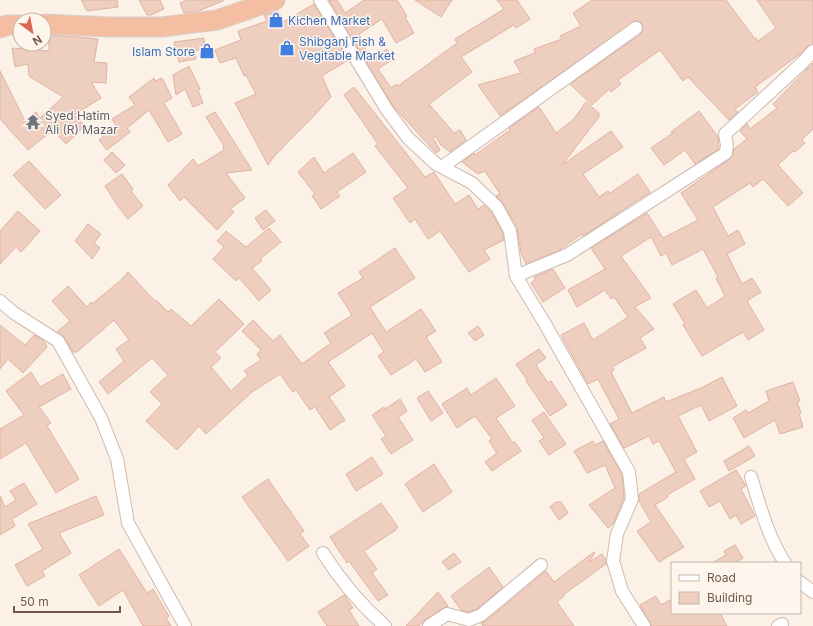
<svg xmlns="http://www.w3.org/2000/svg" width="813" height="626" viewBox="0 0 813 626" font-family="Inter,sans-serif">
	<rect width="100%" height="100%" fill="#fbf1e6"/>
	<path fill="#eecebf" stroke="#e0b3a1" d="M81,0H117L118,7L87,11Z
		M139,0H160L164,9L151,15H147Z
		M188,0H223V1L196,12L184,13L180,3Z
		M329,0H337L345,13L364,0H397L407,16L405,17L414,33L396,43L382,19L359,34L361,36L358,38L372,59L387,49L393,59L378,69L391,88L396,84L398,86L457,43L455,39L504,9L497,0H517L530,19L516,28L514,25L461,57L472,72L429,104L454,133L460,130L466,140L450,152L441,145L435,136L433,138L440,150L436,153L393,106Z
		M415,0H452L441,17Z
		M592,0H726L755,39L756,38L758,41L776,28L757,0H813V44L808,46L800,54L755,87L758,92L735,109L738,112L729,120L688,77L683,81L660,50L618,80L621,84L611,92L609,89L592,105L570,84L641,34L643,28L642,24L639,21H635L500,116L478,85L521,73L514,61L535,53L534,49L562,39L560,36L581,26L573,13Z
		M314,4L348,60L322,76L331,97L310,120L282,148V149L276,154L268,165L235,103L256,94L246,75L244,76L236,58L220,63L215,50L241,40L238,31L267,21L264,15L278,11L283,22Z
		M49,35L79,37L98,39L94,62L107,63L106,83L91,82L101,98L74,115L85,126L66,144L53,130L28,150L0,119V71L25,121L36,112L40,118L63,97L29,76L28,64L15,67L12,48L49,51Z
		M204,38L205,50H194L196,59L179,62L174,42Z
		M813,63V129L802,140L805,143L795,152L793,151L778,165L803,193L788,206L763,179L753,187L750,183L713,207L728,236L738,230L745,244L727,254L742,284L752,278L761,292L747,301L764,330L748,340L743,332L702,356L683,325L685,324L673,304L696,290L707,308L725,296L716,278L718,277L703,249L672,265L666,253L661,256L651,237L621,256L651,298L635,307L654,329L640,338L646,348L612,367L614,370L611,372L632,413L664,397L666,402L701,388L722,377L737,406L709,421L701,405L678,416L697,452L684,459L695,479L667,495L668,497L655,505L684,547L659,562L637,531L651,522L639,501V494L676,472L659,441L653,444L649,436L624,448L610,424L619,419L598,379L588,384L561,335L584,323L593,340L628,317L614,297L611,299L605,290L577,307L568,290L605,269L591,248L647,213L663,238L698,220L681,193L730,159L732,157L734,149L747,139L740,131L747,124L750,129L777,108L773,104Z
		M189,66L200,89L198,90L203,103L193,107L185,89L176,95L173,75Z
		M154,78L155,81L162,78L172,98L164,103L182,134L168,142L149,110L127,128L130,132L107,150L99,140L116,126L112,119L135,105L129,97Z
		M354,87L425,177L434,172L455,204L469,195L478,209L484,205L491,212L503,233L504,240L484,250L490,259L469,272L440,231L428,239L415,219L410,223L393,198L408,188L375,146L378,144L344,95Z
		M586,102L599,113V117L562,165L611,131L623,147L583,174L599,197L608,191L610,193L638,174L650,192L583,236L582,234L558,251L526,264L521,253L517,227L503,203L496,196L500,194L485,171L478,174L462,162L474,153L475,155L510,130L509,128L539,107L556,133L573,120Z
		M699,111L718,137L719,149L695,164L685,150L664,165L651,148L673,133L671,132Z
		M215,112L252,170L226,173L245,198L230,209L234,212L217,230L184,197L180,201L168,185L193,159L198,166L224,150L223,147L224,146L206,117Z
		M112,152L125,165L116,173L104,160Z
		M353,153L366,172L337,192L340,196L321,209L312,196L315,194L298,172L314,157L324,173Z
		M29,161L61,195L45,209L13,175Z
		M122,174L133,189L131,191L143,206L128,219L117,205L105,186Z
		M266,210L275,221L263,230L255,218Z
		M18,211L40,231L21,252L16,247L0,264V231Z
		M88,224L101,234L94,243L100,248L92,259L75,241Z
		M269,228L281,242L260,259L262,261L252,268L271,290L259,301L239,278L236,281L213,259L224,247L217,241L226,231L246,247Z
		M395,248L415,278L370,307L386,332L421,309L436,331L426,337L442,362L425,372L416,359L391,375L378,356L384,352L372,333L328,362L345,386L329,397L345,420L330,430L315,407L310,410L296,390L293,392L280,374L252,392L206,434L199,426L177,450L146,421L162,404L150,392L168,375L152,358L108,394L99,382L124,361L116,349L129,340L114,320L77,352H73L64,337L57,332L70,321L52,301L68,286L87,307L91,302L92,304L121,280L128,272L155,301L156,300L168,312L171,309L191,326L219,299L244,324L215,352L221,358L211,367L231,391L248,375L244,371L261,360L257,354L261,350L242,331L253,320L273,341L280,335L302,364L331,343L324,333L352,315L338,293L363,278L359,272Z
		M553,269L565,288L543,302L531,283L535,280L534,277Z
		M0,325L25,345L34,335L44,341L47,347L23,373L8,359L0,369Z
		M478,326L484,335L475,341L468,333Z
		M539,349L546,358L536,365L548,383L551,381L567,405L550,416L526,381L527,380L516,364Z
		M31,372L40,387L63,374L71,389L39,407L51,423L47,426L79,479L56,493L26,443L0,459V429L24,415L6,391Z
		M496,378L515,406L496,418L513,443L515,442L521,451L492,471L485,462L497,453L489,441L492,439L475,416L457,428L442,404L467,388L471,395Z
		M793,382L800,401L797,402L801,413L799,414L803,427L780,434L775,420L744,438L733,418L746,410L748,413L769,401L766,391Z
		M428,391L443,413L431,421L417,398Z
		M400,399L407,411L398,417L413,440L391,454L381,439L386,436L372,415L384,407L385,409Z
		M544,412L566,444L549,455L539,441L544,438L532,420Z
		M593,441L595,445L603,441L622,474L624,498L613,524L608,528L589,505L615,488L605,465L587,473L574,451Z
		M749,446L755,456L729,471L724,461Z
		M372,457L383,474L356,491L346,474Z
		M434,464L452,492L423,512L405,484Z
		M736,470L746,486L741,489L755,516L741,524L736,515L730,519L720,501L709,507L700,491Z
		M268,479L304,531L300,534L309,546L288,561L242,497Z
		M24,483L37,504L12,519L15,526L0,535V496L5,507L16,500L10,491Z
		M96,496L104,515L59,533L71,553L42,571L45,576L27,586L15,565L43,549L28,524Z
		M556,502H561L568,513L559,520L550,507Z
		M381,503L398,527L396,529V530L364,551L377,569L372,573L388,595L378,601L349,561L347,563L330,537Z
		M735,545L743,558L734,563H712L726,555L724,551Z
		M119,549L147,593L153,589L169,616L166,618L171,626H143L123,590L99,606L79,575Z
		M594,552L595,553L589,562L602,554L606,560V564L563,595L564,596L557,602L574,626H483L481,623L486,621L546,571L554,582Z
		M454,553L461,562L449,570L442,562Z
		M489,567L503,587L477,609L468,612L461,610L451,596Z
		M438,592L448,606L443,608L425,620L419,626H406Z
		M344,595L353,608L349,610L359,626H327L318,612Z
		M656,596L661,605L672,599V613H720L727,626H651L640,605Z"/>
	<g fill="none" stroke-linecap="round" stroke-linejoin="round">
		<g stroke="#cebab0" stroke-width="14">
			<path id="minor" d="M320,0L387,110L408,138L436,164L472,183L497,207L510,231L516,276L545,324L629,472L632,499L617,534L613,561L622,591L644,626
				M442,167L636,28
				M516,276L567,255L726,153L727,145L725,134L802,63L813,51
				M0,301L14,313L58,341L101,418L117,459L128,523L185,626
				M751,477C760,506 768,537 785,563
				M323,553C340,580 361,605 385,626
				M800,582L813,592
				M429,626L447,614L469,620L481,615L541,565
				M778,626L782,624"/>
		</g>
		<g stroke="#d8d0cd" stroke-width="21">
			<path id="trunk" d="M44,24L110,27H162L217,20L275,0
				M0,28L7,25H20"/>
		</g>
		<use href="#minor" stroke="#fff" stroke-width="12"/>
		<use href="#trunk" stroke="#f3bea2" stroke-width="19"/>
	</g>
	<defs>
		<g id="shop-bare" transform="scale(1.2)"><path d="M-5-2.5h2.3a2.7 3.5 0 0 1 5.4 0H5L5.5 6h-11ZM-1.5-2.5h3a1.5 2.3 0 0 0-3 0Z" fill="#3f7fe0" stroke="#fef5ec" stroke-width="2.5" paint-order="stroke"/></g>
		<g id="temple-bare" transform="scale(1.2)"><path d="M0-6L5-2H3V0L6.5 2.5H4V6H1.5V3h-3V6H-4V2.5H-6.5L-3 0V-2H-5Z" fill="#6b7280" stroke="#fef5ec" stroke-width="2.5" paint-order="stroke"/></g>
	</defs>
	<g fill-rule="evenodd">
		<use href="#shop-bare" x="276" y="20"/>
		<use href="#shop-bare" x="287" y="48"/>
		<use href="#shop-bare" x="207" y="51"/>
		<use href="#temple-bare" x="33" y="122"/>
	</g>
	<g text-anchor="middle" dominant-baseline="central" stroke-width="3" stroke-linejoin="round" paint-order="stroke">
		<g font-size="12" fill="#366cbe" stroke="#fef5ec" text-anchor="start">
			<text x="288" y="20">Kichen Market</text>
			<text x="299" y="41">Shibganj Fish &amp;<tspan x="299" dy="14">Vegitable Market</tspan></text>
			<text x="195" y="51" text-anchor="end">Islam Store</text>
		</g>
		<g font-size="12" fill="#5b616d" stroke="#fef5ec" text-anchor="start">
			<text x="45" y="115">Syed Hatim<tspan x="45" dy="14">Ali (R) Mazar</tspan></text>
		</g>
	</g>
	<rect x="671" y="562" width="130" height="52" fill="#fef5ec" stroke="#c6b5ac"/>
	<rect x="679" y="575" width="20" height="6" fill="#ffffff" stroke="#c6b5ac"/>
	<text x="707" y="582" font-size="12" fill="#72564c">Road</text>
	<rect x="679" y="592" width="20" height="12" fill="#eecebf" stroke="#c6b5ac"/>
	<text x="707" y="602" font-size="12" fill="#72564c">Building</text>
	<g transform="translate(32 32) rotate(148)"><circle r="19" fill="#fef5ec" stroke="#c6b5ac"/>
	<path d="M0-3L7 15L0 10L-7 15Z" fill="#dc6553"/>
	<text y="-6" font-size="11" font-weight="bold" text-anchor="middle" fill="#72564c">N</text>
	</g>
	<path d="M14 606v6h106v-6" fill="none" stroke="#72564c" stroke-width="2"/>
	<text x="20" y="606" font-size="12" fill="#72564c" stroke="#fef5ec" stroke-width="3" paint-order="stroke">50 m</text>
</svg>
